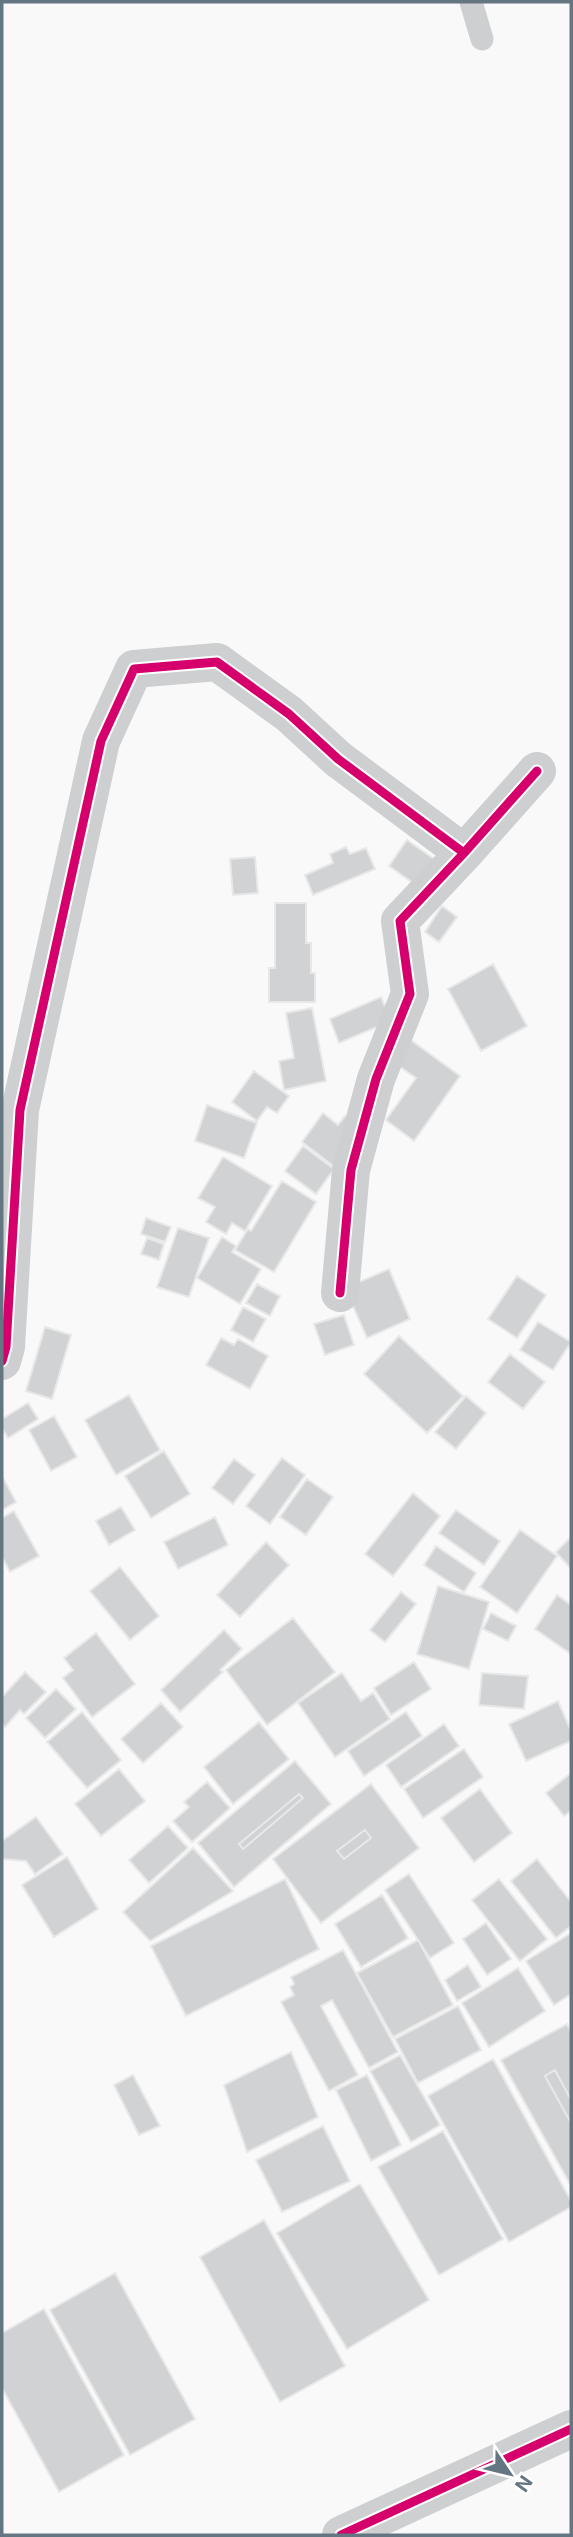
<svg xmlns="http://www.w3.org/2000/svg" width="573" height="2537" viewBox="0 0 573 2537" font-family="Inter,sans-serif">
	<rect width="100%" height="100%" fill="#f9f9f9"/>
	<path fill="#d0d2d3" stroke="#e8e8e8" stroke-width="2" fill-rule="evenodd" d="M407,840L444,866L426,892L389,866Z
		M346,847L350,854L366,848L375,869L313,895L305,875L333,863L330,854Z
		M255,857L258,893L233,895L230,859Z
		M275,903H306V943H311V973H315V1002H269V968H275Z
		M442,906L457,917L439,942L425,932Z
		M493,964L527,1026L481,1051L448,989Z
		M381,997L391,1021L339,1043L330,1019Z
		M312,1008L326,1081L284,1090L279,1061L294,1058L286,1013Z
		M404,1035L460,1076L414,1141L386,1120L416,1078L387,1058Z
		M254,1071L289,1096L277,1113L267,1107L257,1121L232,1102Z
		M207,1105L257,1123L244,1158L195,1141Z
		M323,1113L338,1125L345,1116L356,1124L336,1168L302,1142Z
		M303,1146L334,1169L316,1194L285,1171Z
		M223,1157L272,1186L245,1231L232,1223L226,1234L206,1222L215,1207L198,1198Z
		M282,1181L316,1202L274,1272L235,1250L248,1229L251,1231Z
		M146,1218L171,1227L165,1242L141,1234Z
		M178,1228L209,1238L189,1297L157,1287Z
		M222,1237L236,1246L232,1252L261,1269L240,1304L197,1278Z
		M147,1238L164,1244L159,1260L141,1254Z
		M389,1269L410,1319L367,1338L345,1288Z
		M517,1276L546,1295L517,1338L488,1319Z
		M257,1284L280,1296L270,1316L246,1303Z
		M243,1307L266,1319L253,1342L231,1330Z
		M344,1315L354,1345L325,1355L314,1324Z
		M538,1322L571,1342L553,1370L520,1350Z
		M45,1327L71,1335L52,1399L26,1391Z
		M399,1336L463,1396L427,1433L364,1374Z
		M221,1338L234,1345L238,1339L268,1356L250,1389L206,1365Z
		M510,1354L545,1382L523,1409L488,1382Z
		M129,1395L160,1450L116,1475L85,1420Z
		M466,1396L486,1413L456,1449L435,1432Z
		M28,1403L38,1419L8,1438L2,1428V1419Z
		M54,1416L77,1457L51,1471L29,1430Z
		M164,1451L190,1494L151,1518L125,1476Z
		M282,1458L305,1475L270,1524L246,1506Z
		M234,1459L255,1475L233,1504L212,1488Z
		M2,1476L16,1502L2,1510Z
		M307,1479L333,1497L306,1535L280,1517Z
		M413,1493L440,1516L393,1576L365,1554Z
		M121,1507L135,1530L109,1545L96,1521Z
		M456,1510L500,1541L484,1565L439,1533Z
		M14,1511L39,1556L10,1572L2,1557V1518Z
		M215,1517L228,1545L178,1569L164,1542Z
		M520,1530L557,1556L517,1613L480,1587Z
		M571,1537V1569L556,1552Z
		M266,1542L289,1565L240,1617L217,1595Z
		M436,1546L476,1573L464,1592L424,1565Z
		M120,1567L159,1616L130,1640L90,1591Z
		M438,1586L489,1602L469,1669L417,1654Z
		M401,1592L416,1604L385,1642L370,1630Z
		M557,1595L571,1605V1654L535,1629Z
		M491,1613L516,1626L508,1641L483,1629Z
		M293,1618L335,1672L267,1725L226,1670Z
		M224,1630L242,1649L220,1670L223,1672L180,1712L161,1690Z
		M96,1633L135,1684L92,1717L63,1678L73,1670L64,1658Z
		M414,1662L431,1689L391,1715L374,1688Z
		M25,1672L46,1692L24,1714L20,1710L5,1727L2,1724V1697Z
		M342,1673L361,1701L373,1693L390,1719L335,1757L298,1703Z
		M482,1673L528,1676L524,1709L479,1705Z
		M56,1689L76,1709L45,1738L26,1718Z
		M558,1701L571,1731V1741L526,1761L509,1724Z
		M161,1703L183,1727L143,1763L121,1739Z
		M82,1712L121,1760L87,1788L47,1742Z
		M406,1712L422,1736L364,1776L348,1751Z
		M259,1722L289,1759L233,1804L204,1767Z
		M444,1724L459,1746L401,1787L386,1765Z
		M464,1749L483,1777L423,1818L404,1789Z
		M295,1761L331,1804L234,1887L198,1843ZM299,1794L303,1798L243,1849L239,1844Z
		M119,1769L145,1801L101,1836L75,1804Z
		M571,1773V1811L564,1816L546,1793Z
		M207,1782L230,1808L192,1842L173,1821L189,1807L184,1802Z
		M371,1784L419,1848L321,1923L273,1859ZM365,1830L371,1838L344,1859L337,1851Z
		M480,1789L512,1833L474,1862L441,1818Z
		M299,1794L303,1798L243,1849L239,1844Z
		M36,1817L63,1854L35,1874L26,1861L2,1859V1841Z
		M168,1826L188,1848L149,1883L129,1860Z
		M365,1830L371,1838L344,1859L337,1851Z
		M193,1848L233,1891L150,1941L123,1912Z
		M67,1857L98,1909L54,1937L22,1885Z
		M537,1859L571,1902V1926L556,1938L511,1881Z
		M409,1874L454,1943L430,1958L385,1890Z
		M285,1879L319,1949L186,2016L151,1946Z
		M499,1879L547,1939L520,1961L472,1900Z
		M382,1895L408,1938L361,1967L335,1924Z
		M486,1923L511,1959L487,1975L463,1939Z
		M571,1933V1994L554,2005L526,1961Z
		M418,1940L453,2005L393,2037L357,1973Z
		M343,1950L398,2052L369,2068L332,2000L321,2006L358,2075L329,2091L281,2002L294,1995L290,1987L294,1984L291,1977Z
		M468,1965L481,1987L457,2001L445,1980Z
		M518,1968L545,2011L489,2047L462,2003Z
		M458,2006L481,2050L418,2083L395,2039Z
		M567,2024L571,2032V2100L555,2070L545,2076L571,2123V2186L501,2060Z
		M291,2052L318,2117L247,2152L224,2085Z
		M400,2055L440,2125L411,2142L370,2071Z
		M493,2059L571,2201V2207L509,2242L428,2096Z
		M555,2070L571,2100V2123L545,2076Z
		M133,2075L160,2126L139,2135L114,2085Z
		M367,2075L401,2145L371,2161L336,2090Z
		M323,2126L350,2181L282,2212L256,2160Z
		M443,2131L503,2239L439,2275L378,2167Z
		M360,2184L429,2300L347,2349L277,2233Z
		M264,2220L345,2366L280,2402L200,2257Z
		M115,2273L195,2419L130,2455L50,2310Z
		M44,2309L124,2455L59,2492L2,2388V2333Z"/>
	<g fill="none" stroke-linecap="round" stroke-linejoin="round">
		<path stroke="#cecfd0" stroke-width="23" d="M471,2L482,39"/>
		<path stroke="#cecfd0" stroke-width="38" d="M340,1293L351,1170L376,1079L410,994L400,921L464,853L537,771
			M2,1361L6,1347L20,1110L101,741L134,669L217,662L289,714L338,759L464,853
			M341,2535L571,2429"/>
		<g stroke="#fff" stroke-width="13">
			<path id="cycleway" d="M340,1293L351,1170L376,1079L410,994L400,921L464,853L537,771
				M2,1361L6,1347L20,1110L101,741L134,669L217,662L289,714L338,759L464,853
				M341,2535L571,2429"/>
		</g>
		<use href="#cycleway" stroke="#d6006c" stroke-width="9"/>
	</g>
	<rect width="573" height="2537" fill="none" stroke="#657683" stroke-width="7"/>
	<g transform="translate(510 2474) rotate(125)" stroke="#ffffff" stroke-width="5" paint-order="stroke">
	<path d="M0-5L12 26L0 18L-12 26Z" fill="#657683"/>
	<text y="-10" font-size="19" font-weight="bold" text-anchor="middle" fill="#657683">N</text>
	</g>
</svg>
